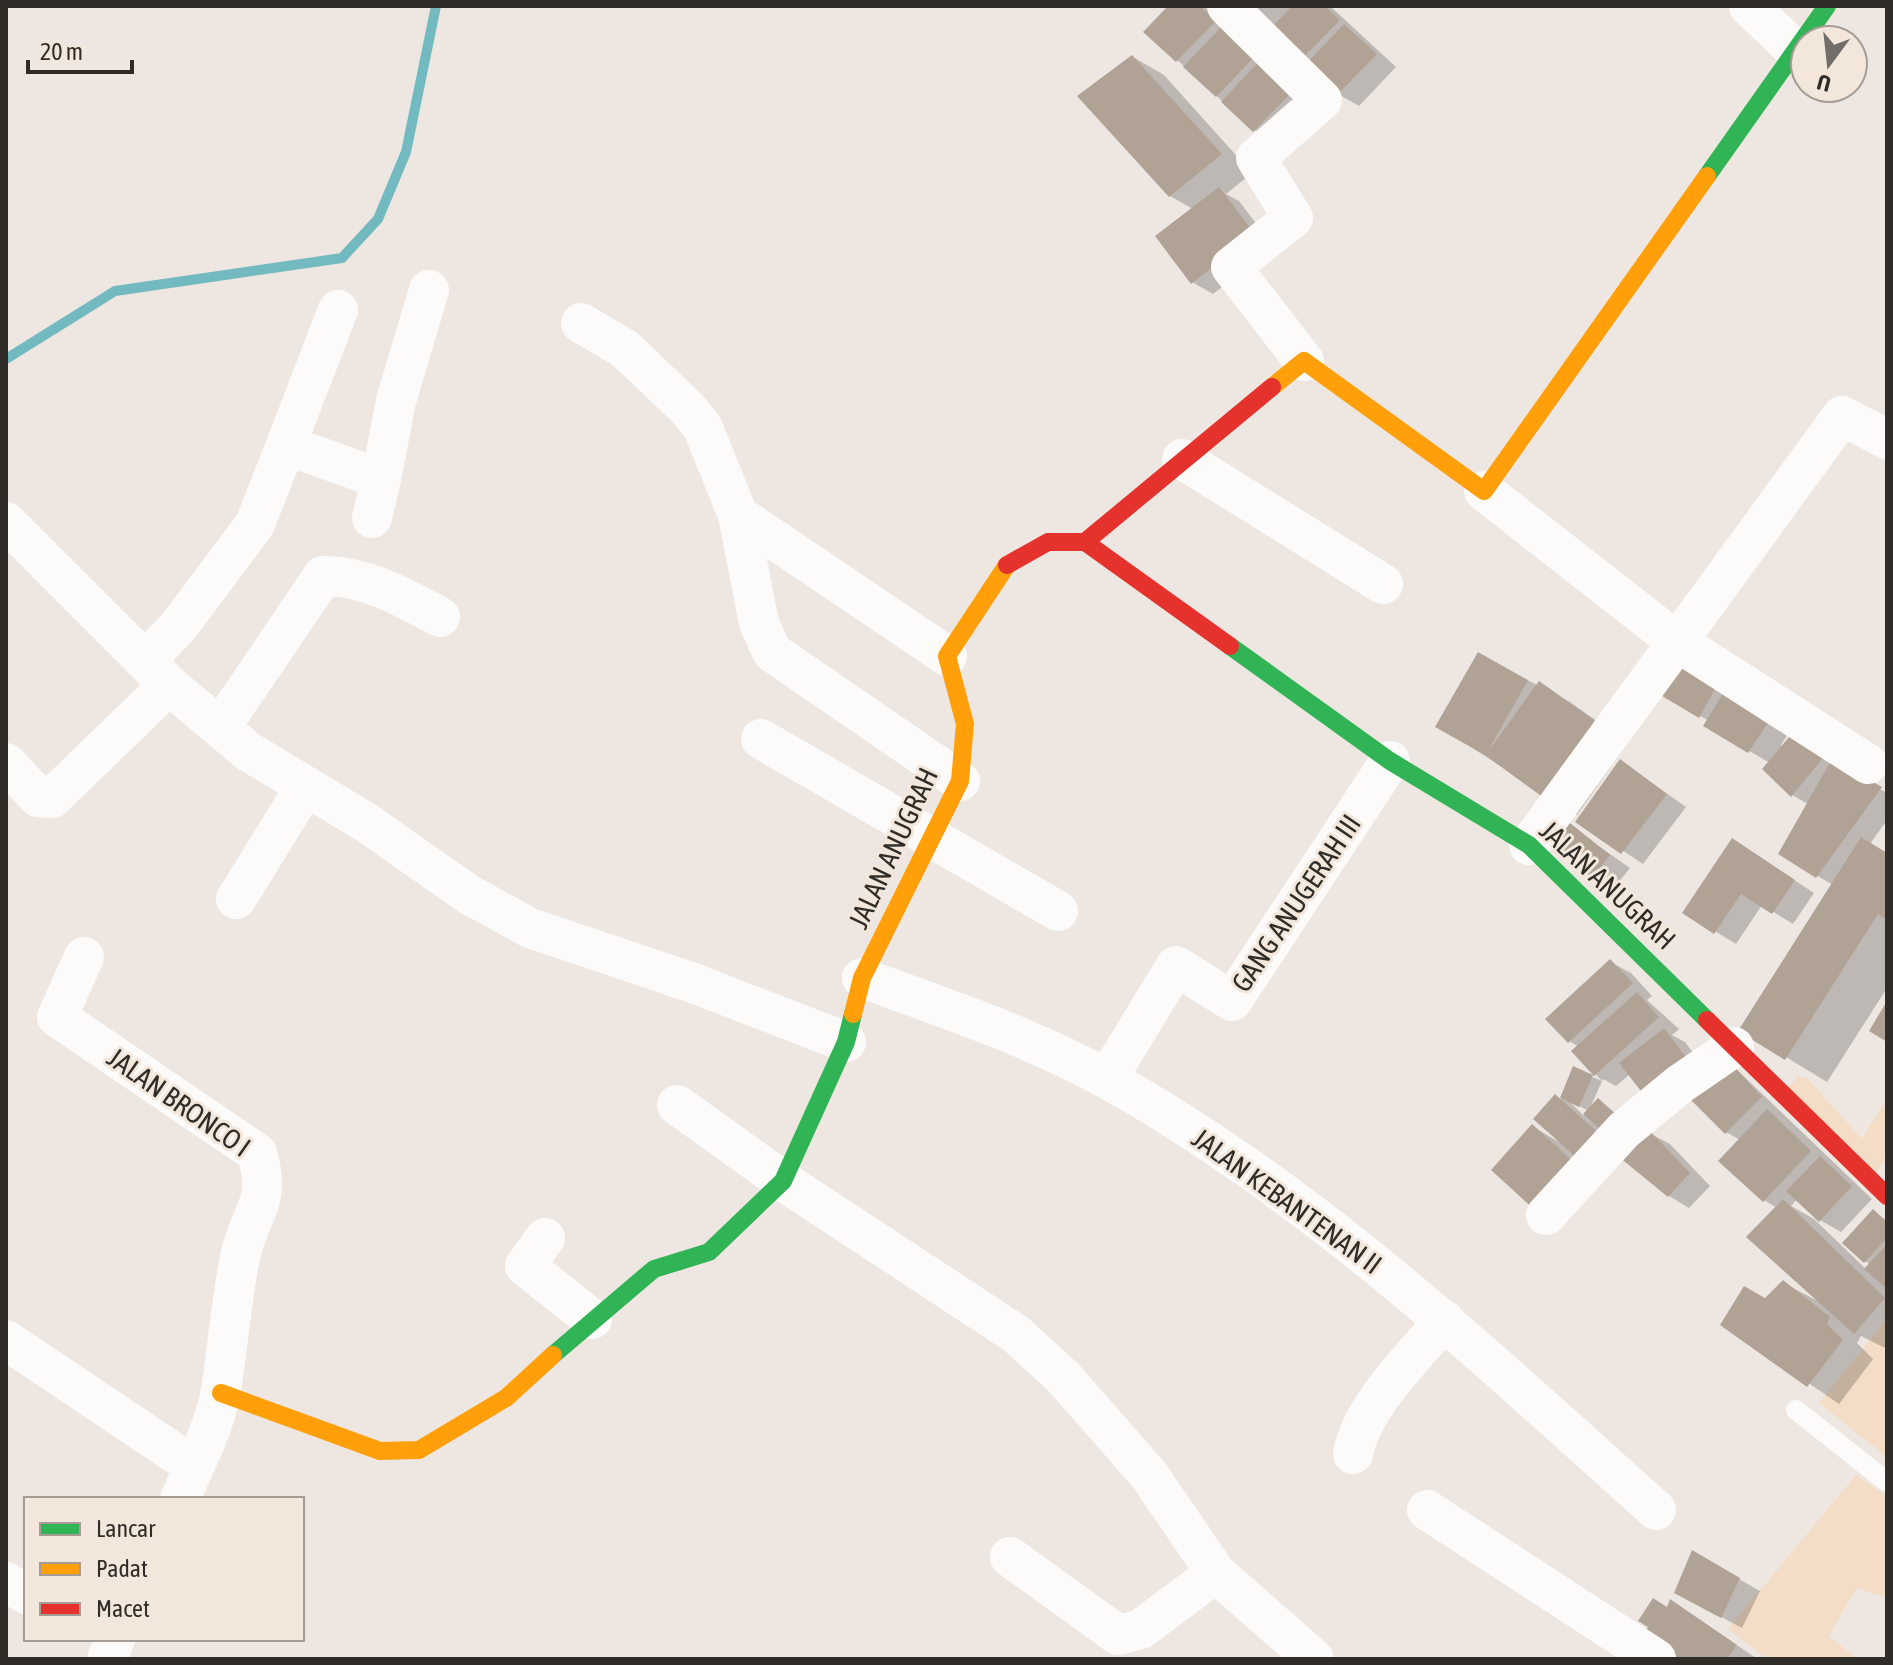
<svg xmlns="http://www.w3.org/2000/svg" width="1893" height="1665" viewBox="0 0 1893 1665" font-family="'Asap Condensed',sans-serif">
	<rect width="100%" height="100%" fill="#eee7e1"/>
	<path fill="#f4ddc6" d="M1798,1076L1807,1078L1862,1139L1887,1099V1155L1871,1183L1783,1094Z
		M1887,1319V1457L1819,1403Z
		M1856,1475L1887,1497V1598L1857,1588L1828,1636L1858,1659H1767L1728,1629Z"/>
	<path fill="#0003" fill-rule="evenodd" d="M1171,6H1205L1312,104L1275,142L1254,130L1177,60Z
		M1241,6H1330L1396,67L1359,106L1338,94Z
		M1133,57L1164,75L1252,173L1226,194L1239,201L1274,247L1213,294L1192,282L1193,209L1170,196Z
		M1479,655L1570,702L1628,743L1577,815L1438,726Z
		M1684,659L1792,728L1781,745L1784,747L1796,732L1844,768L1887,793V820L1870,844L1887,854V988L1827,1082L1741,1030L1833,885L1780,854L1808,804L1792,795L1770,763L1706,726L1709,721L1660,692Z
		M1621,761L1686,807L1643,864L1578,821Z
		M1570,826L1630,868L1614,888L1593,876Z
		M1753,853L1814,893L1793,924L1762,905L1736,944L1685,913Z
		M1610,962L1631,973L1652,996L1647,1000L1679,1029L1672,1035L1685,1042L1713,1079L1731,1064L1872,1199L1841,1232L1820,1220L1797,1199L1791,1206L1814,1219L1867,1270L1871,1265L1865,1261L1873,1212L1887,1221V1349L1861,1336L1857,1343L1873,1359L1839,1404L1723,1324L1766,1301L1783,1283L1822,1303L1777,1208L1764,1200L1740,1140L1726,1132L1690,1096L1630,1074L1616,1086L1603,1079L1590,1108L1599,1100L1624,1120L1670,1144L1710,1186L1689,1208L1669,1196L1622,1157L1559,1223L1532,1126L1559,1142L1561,1100L1574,1069L1602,1081L1574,1051L1579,1047L1569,1041ZM1569,1101L1589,1111L1584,1116Z
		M1693,1553L1760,1591L1742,1628L1697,1604Z
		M1668,1609L1691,1614L1756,1658L1677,1659Z"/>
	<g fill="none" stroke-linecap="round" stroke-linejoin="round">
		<path stroke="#72babf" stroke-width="10" d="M6,359L115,291L342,258L378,219L406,152L436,6"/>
	</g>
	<path fill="#b0a395" d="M1168,6H1200L1216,21L1176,62L1143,32Z
		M1292,6H1325L1340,20L1300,61L1267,32Z
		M1344,24L1377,54L1337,95L1304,66Z
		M1222,26L1256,55L1216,97L1183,67Z
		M1132,55L1222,154L1169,197L1077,96Z
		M1260,60L1293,91L1253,132L1221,102Z
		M1219,187L1255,234L1191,284L1155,236Z
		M1478,652L1528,680L1487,753L1539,681L1598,723L1544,798L1485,755L1435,727Z
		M1684,657L1719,681L1699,718L1657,693Z
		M1729,684L1773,715L1748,753L1703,726Z
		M1795,730L1827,753L1791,797L1762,769Z
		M1620,759L1667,794L1621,854L1575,822Z
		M1832,759L1882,787L1816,878L1778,854Z
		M1570,823L1610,855L1592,878L1552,846Z
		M1861,837L1887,853V920L1878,914L1785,1060L1738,1031Z
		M1732,838L1795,880L1772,914L1741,894L1714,934L1682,913Z
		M1610,959L1633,983L1568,1043L1545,1019Z
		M1637,992L1659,1017L1594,1076L1571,1051Z
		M1887,1001V1042L1869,1031Z
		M1664,1028L1693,1066L1648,1100L1619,1063Z
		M1730,1062L1762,1097L1725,1134L1689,1098Z
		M1573,1066L1593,1075L1579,1107L1560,1098Z
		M1555,1094L1606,1140L1585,1165L1533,1119Z
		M1598,1098L1624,1122L1610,1138L1583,1114Z
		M1767,1109L1811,1151L1763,1202L1718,1161Z
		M1532,1124L1579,1167L1538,1213L1491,1170Z
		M1649,1130L1690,1173L1668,1197L1619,1157Z
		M1820,1156L1852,1186L1819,1222L1786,1191Z
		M1783,1199L1885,1298L1854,1334L1746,1237Z
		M1873,1209L1887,1222V1238L1864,1263L1842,1243Z
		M1887,1244V1289L1864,1269Z
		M1783,1280L1830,1317L1827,1324L1843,1340L1807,1387L1720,1325L1744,1286L1765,1298Z
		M1692,1550L1740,1578L1721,1618L1674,1593Z
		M1653,1598L1667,1607L1670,1599L1737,1645L1727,1659H1674L1641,1637L1648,1627L1638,1621Z"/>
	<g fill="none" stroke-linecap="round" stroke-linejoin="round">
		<path stroke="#fcfbfa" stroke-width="20" d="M1796,1410L1887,1482"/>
		<path stroke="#fcfbfa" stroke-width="40" d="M1227,6L1322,100L1256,158L1293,218L1231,267L1304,361
			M1749,6L1795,50
			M581,323L625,349L688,409L703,428L738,515L947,656
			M286,445L338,310
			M1182,459L1383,584
			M1484,491L1676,641L1868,764
			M738,515L759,623L772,652L960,781
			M372,518L381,479
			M6,522L169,685L249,752L367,823L468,894L530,928L693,983L846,1042
			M145,661L178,627L255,524L286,445L381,479L396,401L429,290
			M220,728L323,576C366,576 403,597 440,617
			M761,739L1058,911
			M6,763L38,797L52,798L169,685
			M1529,845L1842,416L1887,439
			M236,899L306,786
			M84,957L57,1017L257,1153C272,1205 250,1210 240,1257C231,1302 228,1346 221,1390C215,1427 194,1465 180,1499
			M862,978C945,1008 1031,1037 1109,1080C1313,1194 1483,1355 1656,1510
			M1107,1079L1176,966L1232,1001L1390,761
			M677,1105L783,1181L1016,1334L1064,1378L1149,1475L1216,1573L1314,1659
			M1546,1215L1624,1130L1680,1084L1734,1047
			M545,1238L525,1266L592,1319
			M6,1340L194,1466
			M1353,1454C1361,1407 1414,1357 1444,1320
			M1427,1510L1656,1659
			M1010,1557L1118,1635L1141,1629L1216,1573
			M6,1582L26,1594
			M107,1659L115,1639"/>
		<path stroke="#30b455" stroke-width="18" d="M1707,176L1827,6
			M1230,646L1390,761L1529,845L1707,1020
			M553,1355L654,1269L709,1252L783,1181L846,1042L853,1014"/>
		<path stroke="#ff9f0a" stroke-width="18" d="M1272,387L1304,361L1484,491L1707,176
			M853,1014L862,978L960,781L965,724L947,656L1007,565
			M221,1393L380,1451L419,1450L506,1398L553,1355"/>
		<path stroke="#e5322d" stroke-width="18" d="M1085,542L1272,387
			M1007,565L1048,542H1085L1230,646
			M1707,1020L1887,1196"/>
	</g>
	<g text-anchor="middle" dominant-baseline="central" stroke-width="6" stroke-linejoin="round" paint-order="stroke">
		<g font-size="28" fill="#302c28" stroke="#f3e7dc">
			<text transform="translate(893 848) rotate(-65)">JALAN ANUGRAH</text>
			<text transform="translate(1608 885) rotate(43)">JALAN ANUGRAH</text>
			<text transform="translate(1296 903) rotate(-56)">GANG ANUGERAH III</text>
			<text transform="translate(179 1102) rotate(35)">JALAN BRONCO I</text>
			<text transform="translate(1287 1201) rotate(36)">JALAN KEBANTENAN II</text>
		</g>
	</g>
	<rect width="1893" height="1665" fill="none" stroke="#302c28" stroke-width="16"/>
	<rect x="24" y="1497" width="280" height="144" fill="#f3e7dc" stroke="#a59c94" stroke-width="2"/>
	<rect x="40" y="1523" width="40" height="12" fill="#30b455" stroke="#a59c94" stroke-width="2"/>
	<text x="96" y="1537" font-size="24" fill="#302c28">Lancar</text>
	<rect x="40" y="1563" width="40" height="12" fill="#ff9f0a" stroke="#a59c94" stroke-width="2"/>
	<text x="96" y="1577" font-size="24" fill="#302c28">Padat</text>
	<rect x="40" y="1603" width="40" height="12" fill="#e5322d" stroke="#a59c94" stroke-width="2"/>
	<text x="96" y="1617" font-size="24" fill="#302c28">Macet</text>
	<g transform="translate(1829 64) rotate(195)"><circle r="38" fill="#f3e7dc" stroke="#a59c94" stroke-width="2"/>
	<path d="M0-6L14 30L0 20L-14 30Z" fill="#726d69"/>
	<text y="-12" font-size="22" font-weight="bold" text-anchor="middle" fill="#302c28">U</text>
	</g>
	<path d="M28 60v12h104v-12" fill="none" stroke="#302c28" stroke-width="4"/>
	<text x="40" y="60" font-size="24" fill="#302c28" stroke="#f3e7dc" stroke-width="6" paint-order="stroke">20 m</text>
</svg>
